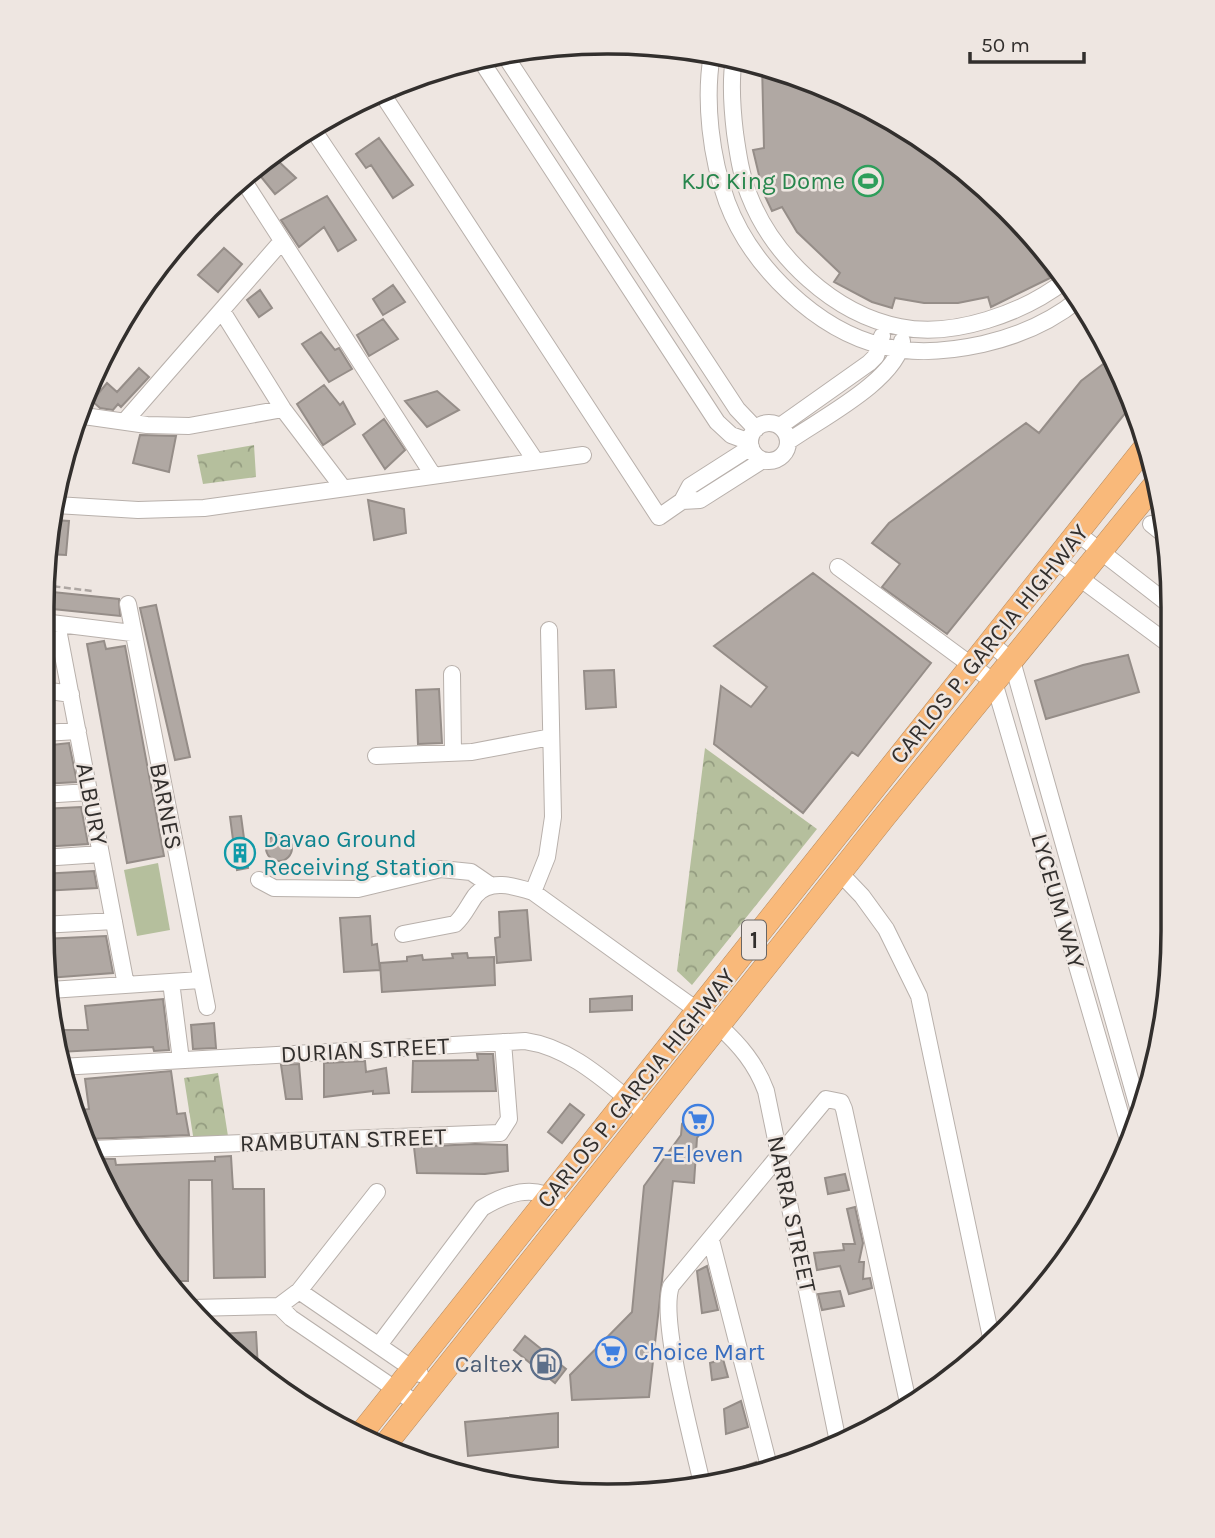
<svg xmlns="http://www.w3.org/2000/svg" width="1215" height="1538" viewBox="0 0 1215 1538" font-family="Karla,sans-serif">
	<defs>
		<pattern id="forest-crowns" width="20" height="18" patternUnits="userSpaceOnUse" patternTransform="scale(1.75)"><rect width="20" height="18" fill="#b5bf9d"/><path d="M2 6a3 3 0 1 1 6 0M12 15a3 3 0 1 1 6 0" fill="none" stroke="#949c80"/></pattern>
	</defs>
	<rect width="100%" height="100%" fill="#eee6e1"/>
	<path fill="url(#forest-crowns)" d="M254,445L256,477L203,484L197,455Z
		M705,748L817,829L692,985L677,971Z
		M218,1073L228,1136L194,1142L184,1078Z"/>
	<path fill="#b5bf9d" d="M158,863L170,930L137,936L124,870Z"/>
	<path fill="#b0a8a3" stroke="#958d88" stroke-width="2" d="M762,64L858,101L952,159L1033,235L1053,263L1045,270L1050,278L991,307L988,297L958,303H924L895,298L892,308L872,302L834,282L840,273L797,232L782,207L772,211L763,192L753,150L764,148Z
		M379,138L413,185L393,198L371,165L366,168L356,154Z
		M275,158L296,178L275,194L258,173Z
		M327,196L356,240L338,251L324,227L299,247L281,220Z
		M224,248L242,264L218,292L198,275Z
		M393,285L405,302L383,315L373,299Z
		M260,290L272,308L259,317L247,300Z
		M383,319L398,339L369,356L357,335Z
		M321,332L335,350L339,348L352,369L329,382L302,344Z
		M1111,358L1131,406L947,634L882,587L900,564L872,543L889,523L1026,423L1039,433L1081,381Z
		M139,368L149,377L121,407L118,404L113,410L100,408L92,401L107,383L117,392Z
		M324,385L340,405L343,402L355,424L323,445L297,404Z
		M437,391L459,410L427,427L405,401Z
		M384,419L405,450L385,469L363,435Z
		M140,435L176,436L169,472L133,463Z
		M368,500L404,509L406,533L374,540Z
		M53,520L69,521L66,555L47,554Z
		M813,573L931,663L858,756L852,752L803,813L714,744L721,686L751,707L767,687L714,646Z
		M43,591L119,599L120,616L43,608Z
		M156,605L190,757L175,760L140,608Z
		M43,639L49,640L54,663L51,681L43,680Z
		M104,641L106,649L125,646L164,856L127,863L87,644Z
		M1128,655L1139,692L1046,719L1035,681L1083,665Z
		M614,670L616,707L586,709L584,671Z
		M439,689L442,743L418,744L416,690Z
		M69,743L77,782L42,784L43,746Z
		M81,807L88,844L42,847V809Z
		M241,816L248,868L237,870L230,817Z
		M266 848a13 13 0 1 1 26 0a13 13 0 1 1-26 0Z
		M94,871L97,888L42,891V874Z
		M527,910L531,960L497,963L495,938L500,937L499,912Z
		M370,916L372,945L377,944L380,970L344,972L340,918Z
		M106,936L113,973L48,978L43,939Z
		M467,953L468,958L494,957L495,985L382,992L380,963L407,961V957L422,955L423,960L453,958L452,954Z
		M632,996V1010L590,1012V999Z
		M163,999L169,1050L154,1051L153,1047L59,1052V1030H88L85,1006Z
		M214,1023L216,1048L193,1049L191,1025Z
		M477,1054H493L496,1091L412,1092L413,1061L478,1060Z
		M365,1061L366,1072L386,1068L389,1093L373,1094V1091L324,1097V1063Z
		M299,1064L302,1099H286L281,1065Z
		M171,1071L177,1114L185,1113L189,1135L87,1139L75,1111L89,1109L85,1079Z
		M570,1104L584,1115L562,1143L548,1132Z
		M695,1107L712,1119L697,1138L694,1183L673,1181L649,1397L572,1400L570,1375L632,1312L644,1186L681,1135L682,1124Z
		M475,1144L507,1145L508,1171L485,1174L417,1173L414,1147Z
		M231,1156L233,1189H264L265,1277L214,1278L212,1180H189L188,1281H170L118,1213L95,1159H115L116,1165L215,1161V1157Z
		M845,1174L849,1190L828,1194L825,1178Z
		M855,1207L863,1243L859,1262H864L863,1279L870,1278L872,1288L849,1294L840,1266L817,1270L814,1253L844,1250L843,1244H855L847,1209Z
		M707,1266L718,1310L702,1313L697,1271Z
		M840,1291L844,1306L822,1310L818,1294Z
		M256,1332L258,1369L213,1334Z
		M525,1336L566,1369L555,1383L514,1350Z
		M723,1359L728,1377L712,1380L710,1363Z
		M741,1401L748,1427L726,1434L724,1409Z
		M558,1413V1447L468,1456L465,1422Z
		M756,1462L760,1474L717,1482L715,1477Z"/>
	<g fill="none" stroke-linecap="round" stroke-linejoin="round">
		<g stroke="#b8b0ab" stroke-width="18">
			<path id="minor" d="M504,54L737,409L756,429
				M712,54C704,101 711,158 727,202C751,266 816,330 883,346C915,355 951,351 983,344C1018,336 1051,322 1079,299
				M734,58C730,82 732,108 735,133C738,154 741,175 749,195C773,257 834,314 900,327C953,338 1024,313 1066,280
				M480,59L717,422L731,435L750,442
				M381,92L659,517L682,501L700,500L763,460
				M312,128L535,460
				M245,183L433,475
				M222,311L283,409L343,488
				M77,415L147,425L189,426L283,409
				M125,421L282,241
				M750 442a19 19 0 1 1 38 0a19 19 0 1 1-38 0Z
				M780,426L869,363L876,356L882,336
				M789,441C820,419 897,380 902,341
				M682,501L690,486L751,447
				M56,505L138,510L204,508L583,455
				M1151,524L1166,536
				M1077,533L1171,606
				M1054,559L1170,645
				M838,567L994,682L1130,1147
				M128,604L207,1007
				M43,622L132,633
				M57,624L126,985
				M989,642L1012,661L1140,1114
				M452,674L453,753
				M43,690L71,694
				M43,733L78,731
				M376,756L472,752L551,737
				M42,795L89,792
				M42,858L101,854
				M840,873L862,896L886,929L919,996L992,1342
				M259,880L274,888L358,889L441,869L471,872L490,885
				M533,892L547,857L553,817L549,630
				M42,925L114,921
				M403,934L455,924C464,916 468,906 475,896C489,878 514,886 533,892L719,1026C740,1045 756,1064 766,1091L838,1442
				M171,982L181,1060
				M50,990L200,980
				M60,1067L525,1041C574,1048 610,1086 648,1115
				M91,1149L500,1133L509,1119L503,1042
				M711,1240L770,1470
				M299,1291L377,1192
				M279,1306L291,1318L417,1404
				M191,1308L279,1306L299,1291L420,1374
				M379,1345L482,1208C505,1194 533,1183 557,1201
				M702,1484C693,1442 659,1320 671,1286L826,1099L841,1102L844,1109L909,1407"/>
		</g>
		<g stroke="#b3895f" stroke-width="24">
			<path id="highway" d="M360,1435L1147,445
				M385,1445L885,816L1157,482"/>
		</g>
		<path stroke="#ada6a2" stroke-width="2.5" stroke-dasharray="7 3.5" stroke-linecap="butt" d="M43,585L92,591"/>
		<use href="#minor" stroke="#fff" stroke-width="16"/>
		<use href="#highway" stroke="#f9b97a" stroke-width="23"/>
	</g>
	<defs>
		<g id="stadium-ring" transform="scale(1.575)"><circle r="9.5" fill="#eee6e1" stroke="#2e9e5b" stroke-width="1.5"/><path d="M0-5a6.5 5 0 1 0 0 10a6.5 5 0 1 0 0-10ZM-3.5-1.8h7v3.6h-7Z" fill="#2e9e5b"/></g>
		<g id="building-ring" transform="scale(1.575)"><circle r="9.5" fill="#eee6e1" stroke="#0f9aa8" stroke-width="1.5"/><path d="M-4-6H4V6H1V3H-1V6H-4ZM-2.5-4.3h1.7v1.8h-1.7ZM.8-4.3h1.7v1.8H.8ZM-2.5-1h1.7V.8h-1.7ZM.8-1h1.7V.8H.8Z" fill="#0f9aa8"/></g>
		<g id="supermarket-ring" transform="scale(1.575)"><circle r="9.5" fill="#eee6e1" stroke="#3f7fe0" stroke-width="1.5"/><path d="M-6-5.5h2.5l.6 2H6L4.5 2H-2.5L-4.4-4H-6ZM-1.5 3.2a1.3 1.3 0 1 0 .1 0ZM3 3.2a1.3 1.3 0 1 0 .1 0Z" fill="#3f7fe0"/></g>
		<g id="fuel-ring" transform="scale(1.575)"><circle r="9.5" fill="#eee6e1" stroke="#5c6f8a" stroke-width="1.5"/><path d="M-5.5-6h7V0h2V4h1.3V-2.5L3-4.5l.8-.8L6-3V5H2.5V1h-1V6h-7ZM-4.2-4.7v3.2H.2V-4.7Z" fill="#5c6f8a"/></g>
	</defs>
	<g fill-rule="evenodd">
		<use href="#stadium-ring" x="868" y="181"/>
		<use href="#building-ring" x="240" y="853"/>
		<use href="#supermarket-ring" x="698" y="1120"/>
		<use href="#supermarket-ring" x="611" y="1352"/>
		<use href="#fuel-ring" x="546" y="1364"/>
	</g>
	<g text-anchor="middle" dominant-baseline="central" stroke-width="5" stroke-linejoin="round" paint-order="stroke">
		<rect fill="#eee6e1" stroke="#6a6663" stroke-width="2" x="742" y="920.5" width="24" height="39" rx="5"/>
		<g font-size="23" font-weight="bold" fill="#322f2d">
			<text x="754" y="940">1</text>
		</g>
		<g font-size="24" fill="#27864d" stroke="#eee6e1" text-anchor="end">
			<text x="845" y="181">KJC King Dome</text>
		</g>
		<g font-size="24" fill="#322f2d" stroke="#eee6e1">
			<text transform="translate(989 644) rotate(-51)">CARLOS P. GARCIA HIGHWAY</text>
			<text transform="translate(92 804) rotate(79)">ALBURY</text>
			<text transform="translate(166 806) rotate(79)">BARNES</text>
			<text transform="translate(1058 901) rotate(74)">LYCEUM WAY</text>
			<text transform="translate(365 1050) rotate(-3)">DURIAN STREET</text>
			<text transform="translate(636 1088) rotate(-51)">CARLOS P. GARCIA HIGHWAY</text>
			<text transform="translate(343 1140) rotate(-2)">RAMBUTAN STREET</text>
			<text transform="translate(792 1214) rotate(78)">NARRA STREET</text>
		</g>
		<g font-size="24" fill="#0d838f" stroke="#eee6e1" text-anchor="start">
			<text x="263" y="839">Davao Ground<tspan x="263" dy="28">Receiving Station</tspan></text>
		</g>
		<g font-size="24" fill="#366cbe" stroke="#eee6e1">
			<text x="698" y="1154">7-Eleven</text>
			<text x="634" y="1352" text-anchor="start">Choice Mart</text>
		</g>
		<g font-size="24" fill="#4e5e75" stroke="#eee6e1" text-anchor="end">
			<text x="523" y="1364">Caltex</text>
		</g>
	</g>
	<path d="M0 0H1215V1538H0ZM607 54H608A553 553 0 0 1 1161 607V931A553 553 0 0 1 608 1484H607A553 553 0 0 1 54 931V607A553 553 0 0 1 607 54Z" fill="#eee6e1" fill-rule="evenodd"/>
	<path fill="none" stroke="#322f2d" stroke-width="3.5" d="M607 54H608A553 553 0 0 1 1161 607V931A553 553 0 0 1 608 1484H607A553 553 0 0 1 54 931V607A553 553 0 0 1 607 54Z"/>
	<path d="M970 52v10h114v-10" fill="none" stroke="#322f2d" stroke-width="3.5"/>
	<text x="981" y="52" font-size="21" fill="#322f2d" stroke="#eee6e1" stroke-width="5" paint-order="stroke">50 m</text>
</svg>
